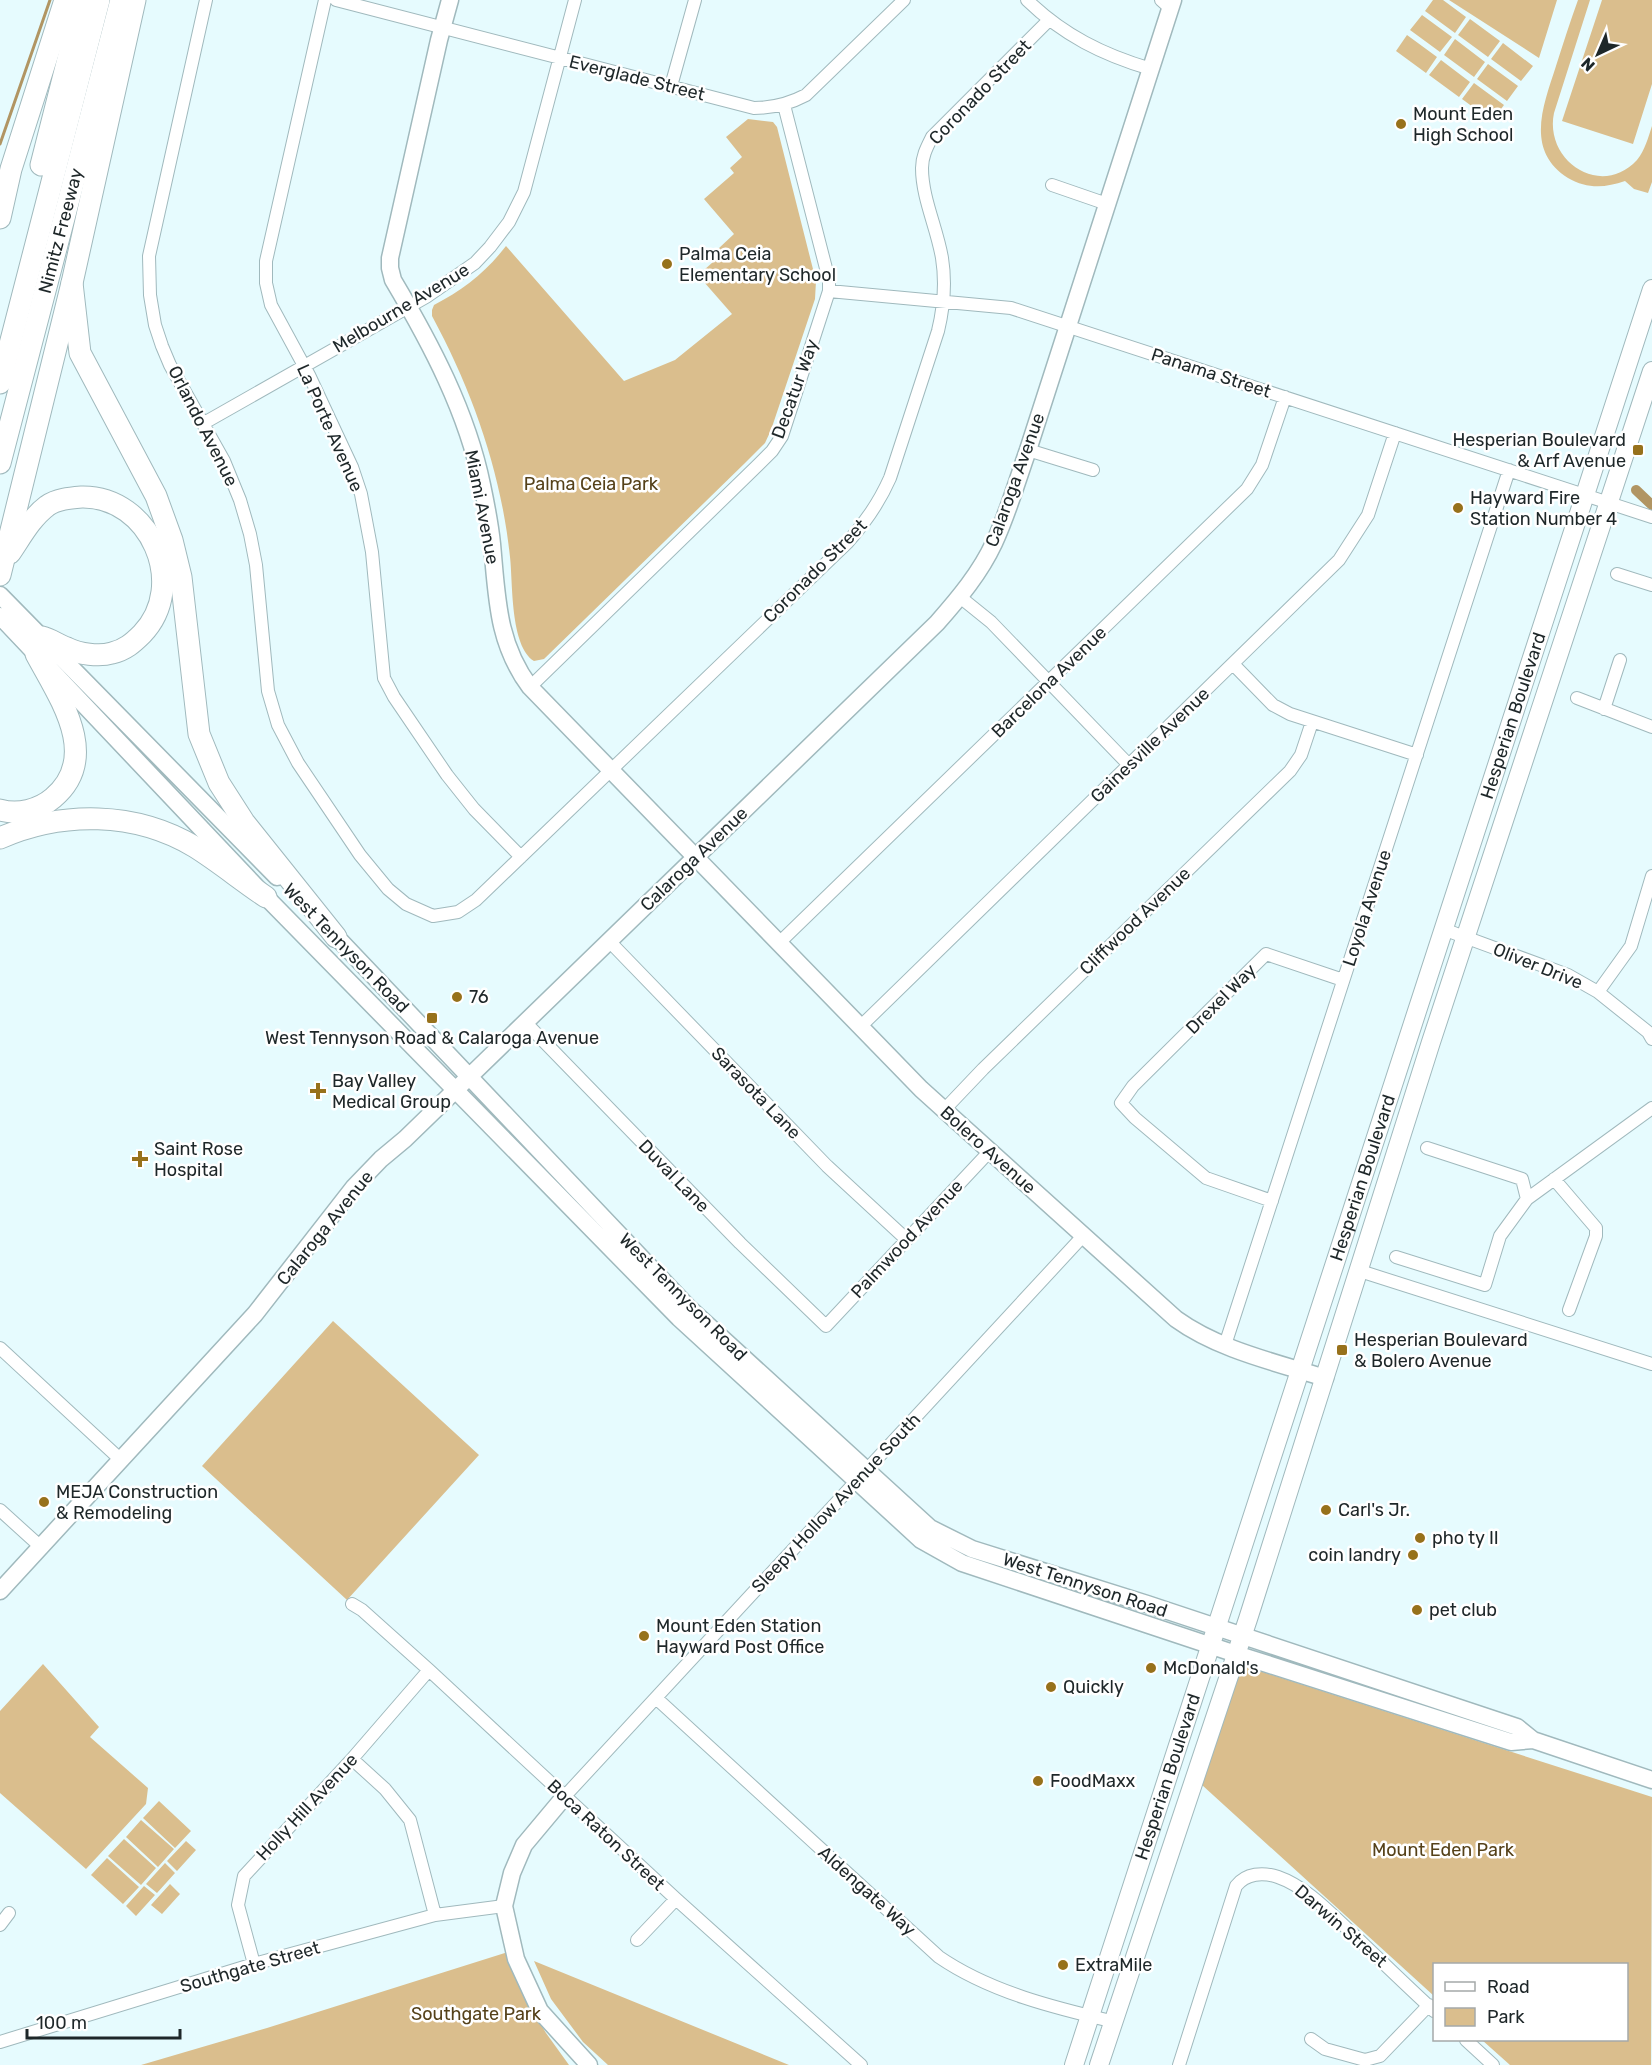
<svg xmlns="http://www.w3.org/2000/svg" width="1652" height="2065" viewBox="0 0 1652 2065" font-family="Rubik,sans-serif">
	<rect width="100%" height="100%" fill="#e6fbfe"/>
	<path fill="#dabe8d" d="M1433,0H1443L1466,17L1455,33L1425,11Z
		M1449,0H1557L1539,58Z
		M1578,0H1590L1554,113C1544,161 1601,199 1637,160C1645,150 1648,138 1652,126V182L1648,193L1634,189L1625,181C1605,188 1587,189 1568,178C1524,150 1544,104 1556,66C1563,44 1570,22 1578,0Z
		M1602,0H1652V84L1633,144L1562,121Z
		M1422,15L1452,37L1440,52L1410,30Z
		M1470,19L1500,41L1488,57L1458,35Z
		M1407,35L1437,57L1426,73L1396,51Z
		M1455,39L1485,62L1474,77L1444,55Z
		M1503,43L1533,66L1521,81L1491,59Z
		M1441,60L1470,82L1459,97L1429,75Z
		M1488,64L1518,86L1507,101L1477,79Z
		M1474,83L1504,105L1492,121L1462,99Z
		M748,119L773,122L777,127L816,281L815,299L771,430L765,443L745,463L544,659L534,661C510,646 513,583 510,557C501,472 473,392 432,316V310L434,305C463,290 486,272 506,246L624,381L675,360L732,314L704,282V270L722,254L718,249L734,234L704,199L734,173L730,168L742,157L726,137Z
		M333,1321L479,1455L347,1600L202,1466Z
		M43,1664L99,1727L90,1737L148,1788L146,1804L86,1869L0,1793V1711Z
		M1241,1665L1652,1797L1651,2065H1510L1482,2040H1626V1964H1434V1996L1202,1785Z
		M159,1801L191,1831L175,1848L143,1818Z
		M141,1820L174,1849L158,1867L126,1837Z
		M124,1839L156,1868L141,1885L108,1856Z
		M186,1841L196,1850L177,1871L167,1861Z
		M107,1858L139,1887L123,1904L91,1875Z
		M165,1863L175,1873L157,1893L146,1884Z
		M170,1884L180,1894L162,1914L151,1905Z
		M144,1886L155,1895L136,1916L126,1906Z
		M508,1952L525,1998L546,2033L569,2065H141L267,2028Z
		M534,1961L789,2065H608L583,2042L551,1999Z"/>
	<g fill="none" stroke-linecap="round" stroke-linejoin="round">
		<path stroke="#b19563" stroke-width="3" d="M0,144L50,0"/>
		<path stroke="#b19563" stroke-width="10" d="M1636,490L1652,505"/>
		<g stroke="#a0b9bd" stroke-width="14">
			<path id="street" d="M206,0L149,256L150,295L155,325L162,346L170,365L224,461L240,500L250,534L256,565L268,691L278,725L298,763L360,855L388,889L406,904L433,916L458,912L476,900L847,543C865,523 879,503 890,478L938,331C944,306 946,283 942,258C937,228 922,198 922,168C922,156 927,147 932,137L1048,21
				M325,0L266,261V283L271,305L309,375L352,467L361,494L372,552L384,678L394,697L447,775L474,809L521,857
				M336,0L754,108C774,108 789,104 806,95L904,0
				M1027,0C1063,35 1103,55 1151,69
				M1161,0L1170,8
				M671,86L695,0
				M1052,185L1107,204
				M829,291L1011,308L1652,517
				M204,423L426,297L475,263L490,247L509,222L524,192L575,0
				M1028,450L1093,470
				M1617,574L1652,585
				M960,597L991,622L1129,765
				M1233,664L1273,705L1290,714L1417,755
				M530,687L759,464L772,451L782,436L829,291V280L784,105
				M1577,698L1652,727
				M1604,709L1620,660
				M1443,929L1568,975L1598,992L1648,1032L1652,1039
				M610,942L827,1166L906,1239
				M779,943L1247,489L1262,465L1285,397
				M1598,992L1631,946L1652,876
				M525,1022L740,1243L826,1326L989,1152
				M860,1027L1339,560L1368,515L1395,433
				M944,1110L983,1069L1290,771L1301,755L1312,722
				M1427,1148L1522,1179L1527,1199
				M1554,1179L1596,1228V1236L1569,1310
				M1272,1201L1206,1178L1135,1118L1121,1103L1133,1086L1266,954L1343,980
				M1396,1257L1485,1285L1500,1236L1527,1199L1652,1108
				M1360,1271L1652,1364
				M1225,1345L1509,470
				M0,1348L121,1460
				M0,1510L42,1548
				M352,1604L362,1610L429,1670L676,1899L861,2065
				M656,1698L939,1957C990,1992 1055,2008 1115,2022
				M352,1759L385,1789L410,1820L435,1915
				M565,1796L1083,1236
				M0,1925L9,1913
				M637,1940L676,1899
				M254,1964L238,1905L244,1876L352,1759L429,1670
				M1311,2039L1325,2049L1365,2060L1380,2056L1429,2005
				M1466,2040L1493,2065
				M0,2042L254,1964L435,1915L504,1906
				M1179,2065L1236,1886C1246,1873 1263,1872 1278,1877C1307,1887 1332,1915 1354,1935C1381,1961 1407,1986 1434,2011"/>
		</g>
		<g stroke="#a0b9bd" stroke-width="19">
			<path id="secondary" d="M450,0L439,40L390,258V268L393,280C431,344 467,412 482,485C486,504 490,524 492,544C497,597 497,643 530,687L921,1089L1176,1319C1219,1350 1275,1362 1325,1378
				M0,595L277,877
				M0,616L266,897L679,1318L921,1540L962,1563L1236,1654L1511,1742L1533,1740
				M329,929L689,1308L930,1528L972,1549L1147,1604L1517,1727L1533,1740L1652,1780
				M0,1591L255,1314L354,1187L381,1159L405,1139L937,623C959,598 980,573 994,543C1008,513 1017,481 1028,450L1173,0
				M565,1796L524,1845L512,1873L504,1906L516,1959L540,2011L589,2065"/>
		</g>
		<g stroke="#a0b9bd" stroke-width="20">
			<g id="primary">
				<path id="s1" d="M1074,2065L1652,289"/>
				<path d="M1099,2065L1248,1619L1431,1042L1652,371"/>
			</g>
		</g>
		<g stroke="#a0b9bd" stroke-width="23">
			<g id="highway">
				<path d="M41,165L83,0"/>
				<path d="M0,218L11,169L65,0"/>
				<path d="M72,283L80,353L156,496L172,540L181,577L199,734L219,783L244,822L336,937"/>
				<path d="M0,383L99,0"/>
				<path id="s2" d="M0,463L121,0"/>
				<path d="M10,553C21,537 31,518 47,506C57,499 70,498 82,497C150,496 189,585 142,634C133,643 125,650 112,653C99,657 79,654 67,648C58,645 51,639 42,637"/>
				<path d="M0,575L72,283L135,0"/>
				<path d="M0,810C18,815 39,810 53,798C102,757 59,697 36,654"/>
				<path d="M0,838C62,811 135,811 195,847C219,862 242,881 266,897"/>
			</g>
		</g>
		<use href="#street" stroke="#fff" stroke-width="12"/>
		<use href="#secondary" stroke="#fff" stroke-width="16"/>
		<use href="#primary" stroke="#fff" stroke-width="18"/>
		<use href="#highway" stroke="#fff" stroke-width="21"/>
	</g>
	<g fill="#97711b" stroke="#fff" stroke-width="2">
		<circle cx="1401" cy="124" r="6"/>
		<circle cx="667" cy="264" r="6"/>
		<rect x="1632" y="444" width="12" height="12" rx="3"/>
		<circle cx="1458" cy="508" r="6"/>
		<circle cx="457" cy="997" r="6"/>
		<rect x="426" y="1012" width="12" height="12" rx="3"/>
		<path d="M315 1082h6v6h6v6h-6v6h-6v-6h-6v-6h6z"/>
		<path d="M137 1150h6v6h6v6h-6v6h-6v-6h-6v-6h6z"/>
		<rect x="1336" y="1344" width="12" height="12" rx="3"/>
		<circle cx="44" cy="1502" r="6"/>
		<circle cx="1326" cy="1510" r="6"/>
		<circle cx="1420" cy="1538" r="6"/>
		<circle cx="1413" cy="1555" r="6"/>
		<circle cx="1417" cy="1610" r="6"/>
		<circle cx="644" cy="1636" r="6"/>
		<circle cx="1151" cy="1668" r="6"/>
		<circle cx="1051" cy="1687" r="6"/>
		<circle cx="1038" cy="1781" r="6"/>
		<circle cx="1063" cy="1965" r="6"/>
	</g>
	<g text-anchor="middle" dominant-baseline="central" stroke-width="5" stroke-linejoin="round" paint-order="stroke">
		<g font-size="18" fill="#1e2729" stroke="#fff">
			<text transform="translate(637 78) rotate(14)">Everglade Street</text>
			<text transform="translate(980 92) rotate(-46)">Coronado Street</text>
			<text stroke="none"><textPath href="#s2" startOffset="240">Nimitz Freeway</textPath></text>
			<text transform="translate(401 308) rotate(-31)">Melbourne Avenue</text>
			<text transform="translate(1211 373) rotate(18)">Panama Street</text>
			<text transform="translate(795 389) rotate(-70)">Decatur Way</text>
			<text transform="translate(203 426) rotate(63)">Orlando Avenue</text>
			<text transform="translate(330 428) rotate(66)">La Porte Avenue</text>
			<text transform="translate(1015 480) rotate(-70)">Calaroga Avenue</text>
			<text transform="translate(482 507) rotate(79)">Miami Avenue</text>
			<text transform="translate(815 571) rotate(-45)">Coronado Street</text>
			<text transform="translate(1049 682) rotate(-44)">Barcelona Avenue</text>
			<text stroke="none"><textPath href="#s1" startOffset="1419">Hesperian Boulevard</textPath></text>
			<text transform="translate(1150 745) rotate(-44)">Gainesville Avenue</text>
			<text transform="translate(694 859) rotate(-44)">Calaroga Avenue</text>
			<text transform="translate(1367 908) rotate(-72)">Loyola Avenue</text>
			<text transform="translate(1135 921) rotate(-44)">Cliffwood Avenue</text>
			<text transform="translate(346 948) rotate(46)">West Tennyson Road</text>
			<text transform="translate(1538 966) rotate(22)">Oliver Drive</text>
			<text transform="translate(1221 999) rotate(-45)">Drexel Way</text>
			<text transform="translate(756 1093) rotate(46)">Sarasota Lane</text>
			<text transform="translate(988 1150) rotate(42)">Bolero Avenue</text>
			<text transform="translate(674 1176) rotate(46)">Duval Lane</text>
			<text stroke="none"><textPath href="#s1" startOffset="933">Hesperian Boulevard</textPath></text>
			<text transform="translate(325 1228) rotate(-51)">Calaroga Avenue</text>
			<text transform="translate(907 1239) rotate(-47)">Palmwood Avenue</text>
			<text transform="translate(683 1297) rotate(45)">West Tennyson Road</text>
			<text transform="translate(836 1503) rotate(-47)">Sleepy Hollow Avenue South</text>
			<text transform="translate(1085 1585) rotate(18)">West Tennyson Road</text>
			<text stroke="none"><textPath href="#s1" startOffset="303">Hesperian Boulevard</textPath></text>
			<text transform="translate(307 1807) rotate(-47)">Holly Hill Avenue</text>
			<text transform="translate(606 1835) rotate(43)">Boca Raton Street</text>
			<text transform="translate(867 1891) rotate(42)">Aldengate Way</text>
			<text transform="translate(1341 1926) rotate(41)">Darwin Street</text>
			<text transform="translate(250 1967) rotate(-16)">Southgate Street</text>
		</g>
		<g font-size="18" fill="#1e2729" stroke="#fff" text-anchor="start">
			<text x="1413" y="114">Mount Eden<tspan x="1413" dy="21">High School</tspan></text>
			<text x="679" y="254">Palma Ceia<tspan x="679" dy="21">Elementary School</tspan></text>
			<text x="1626" y="440" text-anchor="end">Hesperian Boulevard<tspan x="1626" dy="21">&amp; Arf Avenue</tspan></text>
			<text x="1470" y="498">Hayward Fire<tspan x="1470" dy="21">Station Number 4</tspan></text>
			<text x="469" y="997">76</text>
			<text x="432" y="1038" text-anchor="middle">West Tennyson Road &amp; Calaroga Avenue</text>
			<text x="332" y="1081">Bay Valley<tspan x="332" dy="21">Medical Group</tspan></text>
			<text x="154" y="1149">Saint Rose<tspan x="154" dy="21">Hospital</tspan></text>
			<text x="1354" y="1340">Hesperian Boulevard<tspan x="1354" dy="21">&amp; Bolero Avenue</tspan></text>
			<text x="56" y="1492">MEJA Construction<tspan x="56" dy="21">&amp; Remodeling</tspan></text>
			<text x="1338" y="1510">Carl's Jr.</text>
			<text x="1432" y="1538">pho ty II</text>
			<text x="1401" y="1555" text-anchor="end">coin landry</text>
			<text x="1429" y="1610">pet club</text>
			<text x="656" y="1626">Mount Eden Station<tspan x="656" dy="21">Hayward Post Office</tspan></text>
			<text x="1163" y="1668">McDonald's</text>
			<text x="1063" y="1687">Quickly</text>
			<text x="1050" y="1781">FoodMaxx</text>
			<text x="1075" y="1965">ExtraMile</text>
		</g>
		<g font-size="18" fill="#554119" stroke="#fff">
			<text x="591" y="484">Palma Ceia Park</text>
			<text x="1443" y="1850">Mount Eden Park</text>
			<text x="476" y="2014">Southgate Park</text>
		</g>
	</g>
	<rect x="1433" y="1963" width="195" height="78" fill="#ffffff" stroke="#a5a9a9" stroke-width="1.5"/>
	<rect x="1445" y="1982" width="30" height="9" fill="#ffffff" stroke="#a5a9a9" stroke-width="1.5"/>
	<text x="1487" y="1993" font-size="18" fill="#1e2729">Road</text>
	<rect x="1445" y="2008" width="30" height="18" fill="#dabe8d" stroke="#a5a9a9" stroke-width="1.5"/>
	<text x="1487" y="2023" font-size="18" fill="#1e2729">Park</text>
	<g transform="translate(1598 54) rotate(224)" stroke="#ffffff" stroke-width="4.5" paint-order="stroke">
	<path d="M0-4.5L10 22L0 15L-10 22Z" fill="#1e2729"/>
	<text y="-9" font-size="16" font-weight="bold" text-anchor="middle" fill="#1e2729">N</text>
	</g>
	<path d="M27 2029v9h153v-9" fill="none" stroke="#1e2729" stroke-width="3"/>
	<text x="36" y="2029" font-size="18" fill="#1e2729" stroke="#ffffff" stroke-width="4.5" paint-order="stroke">100 m</text>
</svg>
